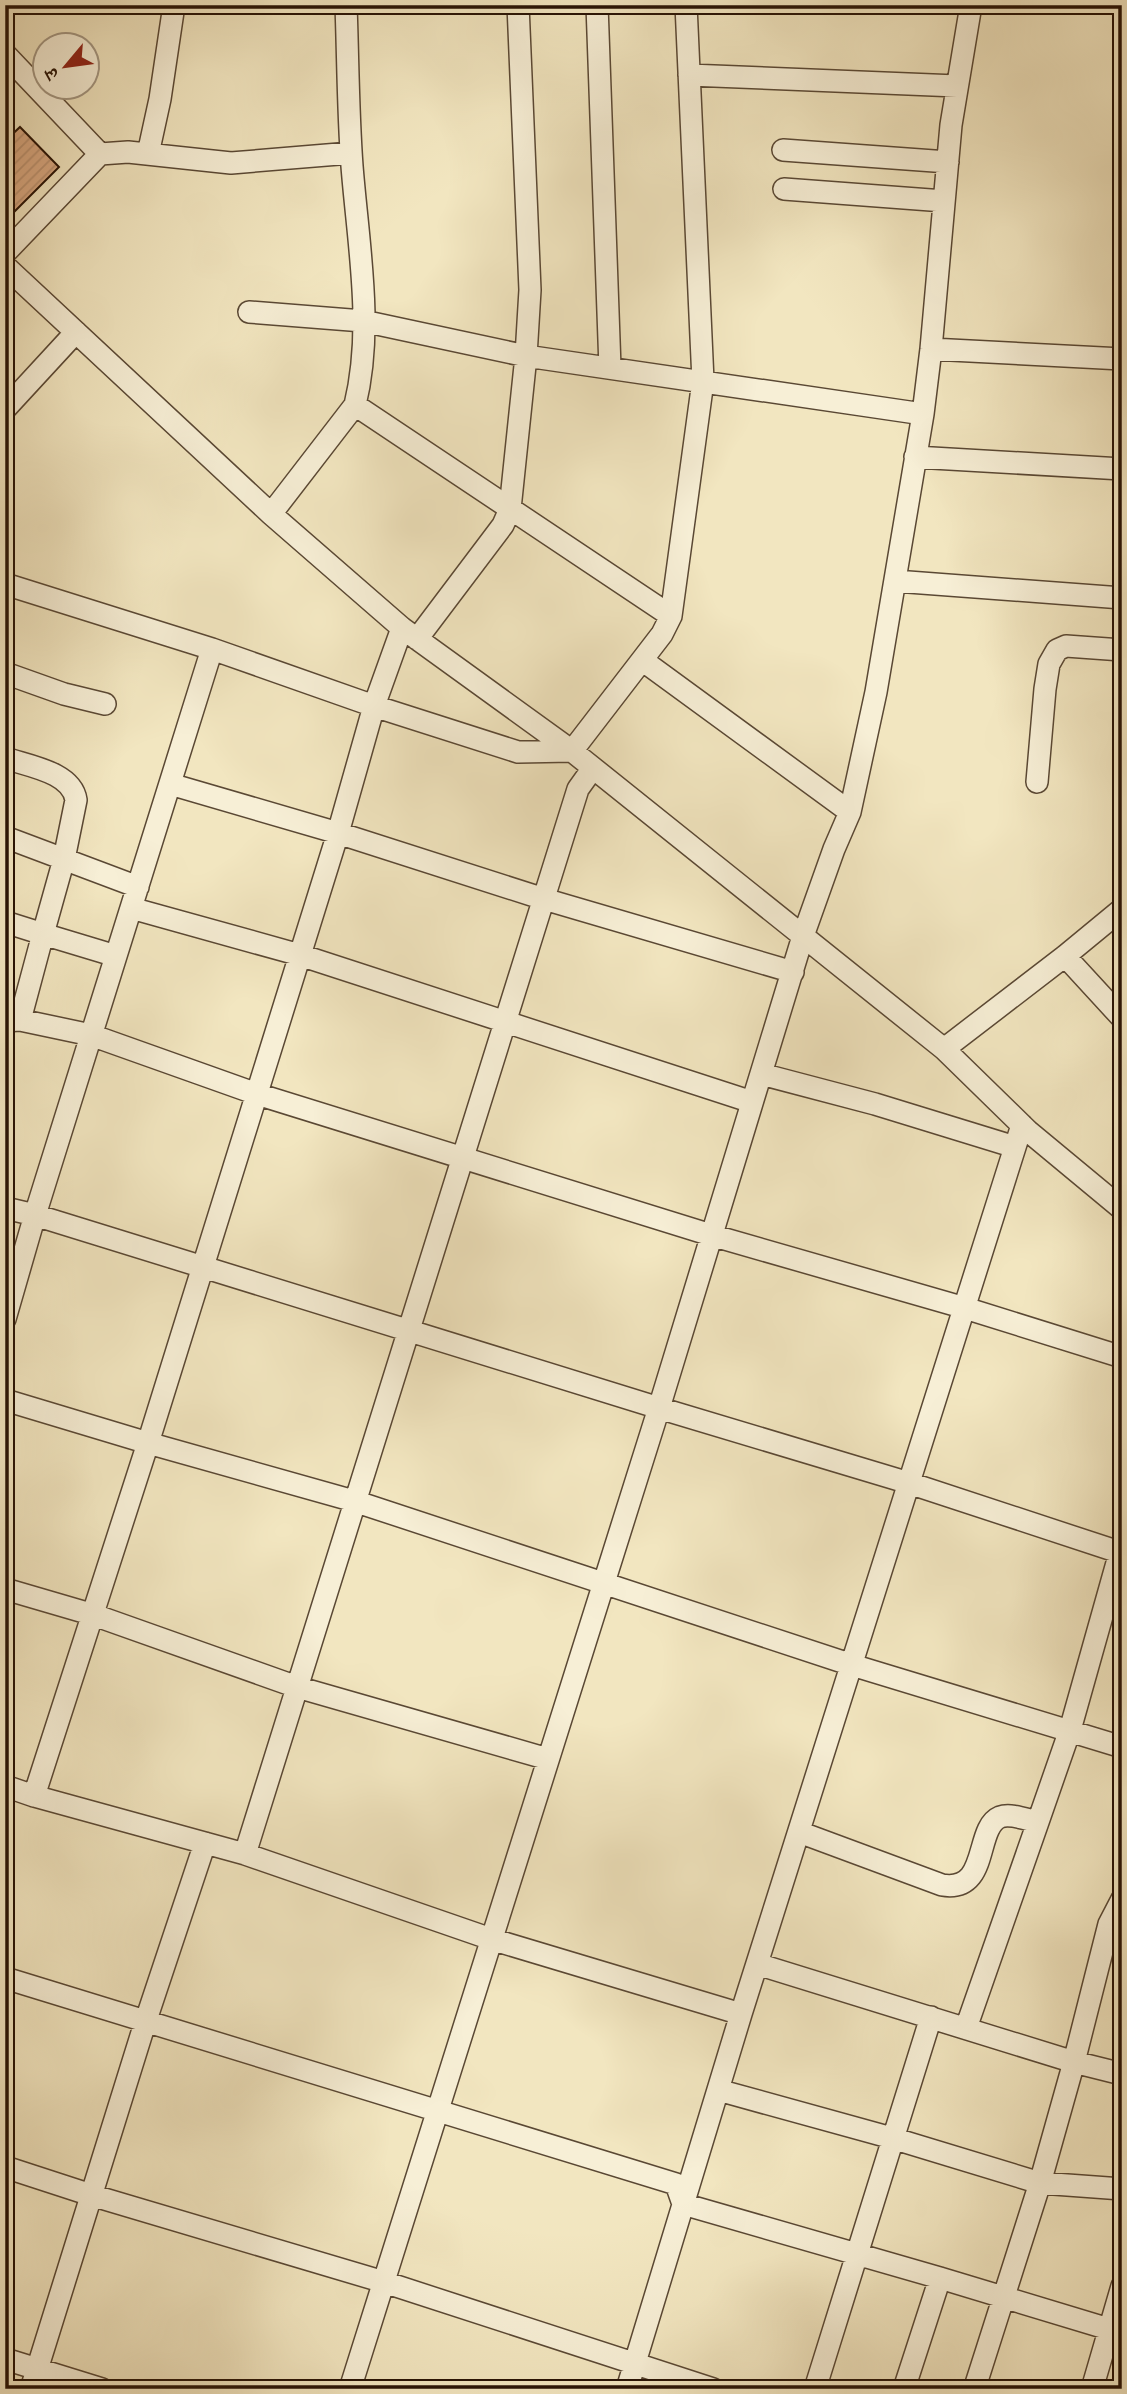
<svg xmlns="http://www.w3.org/2000/svg" width="1127" height="2394" viewBox="0 0 1127 2394" font-family="'IM FELL Great Primer','Noto Serif Devanagari',serif">
	<defs>
		<pattern id="building-hatch" width="6" height="6" patternUnits="userSpaceOnUse" patternTransform="scale(1.75)"><rect width="6" height="6" fill="#d9a982"/><path d="M-1 1l2-2M0 6l6-6M5 7l2-2" fill="none" stroke="#ba916f"/></pattern>
	</defs>
	<rect width="100%" height="100%" fill="#f2e6c0"/>
	<filter id="stains"><feTurbulence type="fractalNoise" baseFrequency=".00286" numOctaves="4"/><feColorMatrix values="0 0 0 0 .2 0 0 0 0 .09 0 0 0 0 .02 0 0 0 .5 -.17"/></filter>
	<radialGradient id="worn" r=".72"><stop offset=".6" stop-color="#630" stop-opacity="0"/><stop offset="1" stop-color="#630" stop-opacity=".3"/></radialGradient>
	<path fill="url(#building-hatch)" stroke="#281305" stroke-width="2" d="M20,127L59,167L5,221V141Z"/>
	<g fill="none" stroke-linecap="round" stroke-linejoin="round">
		<g stroke="#5a4834" stroke-width="24">
			<path id="minor" d="M597,5L610,368
				M5,54L100,154
				M689,75L957,86
				M783,150L948,162
				M148,154L160,99L174,5
				M784,189L944,201
				M5,253L100,154L128,152L231,163L351,153
				M5,266L271,514L402,628L572,751L944,1049L1028,1131L1122,1209
				M249,312L363,321L526,356L923,414
				M931,349L1122,359
				M355,405L671,616
				M5,409L76,332
				M915,457L1122,469
				M271,514L355,405C374,328 358,243 352,166C348,112 348,59 346,5
				M895,581L1122,598
				M5,584L212,649L374,706L518,752L572,751L662,634L671,616L703,381L686,5
				M402,628L374,706L338,833L148,1443L34,1796L245,1854L578,789L593,768
				M417,639L503,525L510,509L526,356L530,290L518,5
				M642,660L850,812
				M5,673L64,694L105,704
				M5,758C28,766 72,772 76,800L64,859L43,934L116,956
				M1037,782L1045,689L1049,664L1057,650L1066,646L1122,650
				M170,784L338,833L544,899L793,972
				M5,837L138,887
				M131,908L300,955L752,1102
				M5,922L43,934L20,1020
				M1065,956L1122,1018
				M5,1021L20,1020L91,1035L257,1094L711,1235L965,1308L1122,1357
				M944,1049L1065,956L1122,909
				M761,1074L875,1104L1015,1147
				M5,1208L35,1215L659,1408L909,1483L1122,1553
				M5,1319L35,1215L212,649
				M5,1400L148,1443L354,1501L852,1665L1122,1747
				M5,1589L94,1615L297,1687L548,1759
				M5,1786L34,1796
				M799,1832L942,1885C990,1893 974,1828 1000,1817C1011,1813 1028,1820 1038,1822L1070,1730L1122,1545
				M245,1854L491,1939L741,2014
				M1122,1899L1109,1924L1074,2062L1122,2074
				M5,1978L676,2184L683,2204L940,2278L1122,2333
				M966,2028L1038,1822
				M718,2090L892,2138L1040,2183L1074,2062L757,1964
				M5,2167L91,2195L384,2282L713,2389
				M5,2359L102,2389
				M975,2387L1040,2183L1122,2189
				M31,2389L145,2023L205,1843
				M350,2389L659,1408L803,936L834,849L850,812L876,692L923,414L931,349L951,125L971,5
				M627,2389L741,2014L1022,1125
				M815,2389L931,2017
				M904,2389L940,2278
				M1092,2389L1122,2286"/>
		</g>
		<use href="#minor" stroke="#f7efd6" stroke-width="21"/>
	</g>
	<rect width="1127" height="2394" fill="none" stroke="#f2e6c0" stroke-width="28"/>
	<rect x="7" y="7" width="1113" height="2380" fill="none" stroke="#281305" stroke-width="3.5"/>
	<rect x="14" y="14" width="1099" height="2366" fill="none" stroke="#281305" stroke-width="2"/>
	<g transform="translate(66 66) rotate(241)"><circle r="33" fill="#f7efd6" stroke="#a49782" stroke-width="2"/>
	<path d="M0-5L12 26L0 18L-12 26Z" fill="#8f2418"/>
	<text y="-10" font-size="19" font-weight="bold" text-anchor="middle" fill="#281305">उ</text>
	</g>
	<rect width="100%" height="100%" filter="url(#stains)"/>
	<rect width="100%" height="100%" fill="url(#worn)"/>
</svg>
